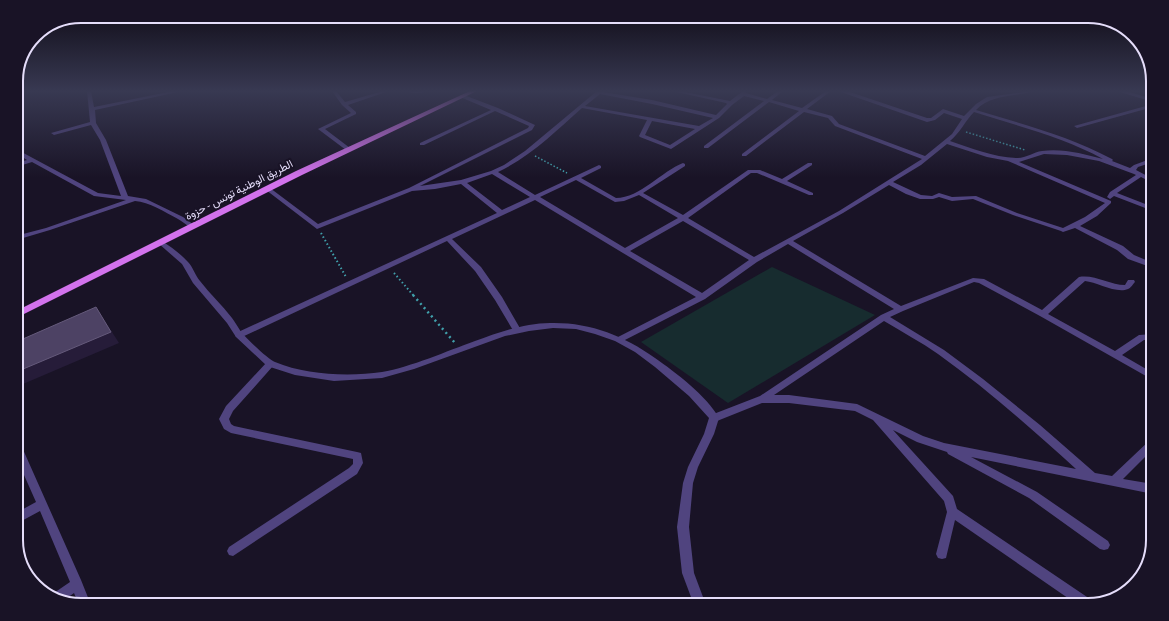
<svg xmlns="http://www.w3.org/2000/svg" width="1169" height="621" viewBox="0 0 1169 621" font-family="'Source Sans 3',Vazirmatn,sans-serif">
	<rect width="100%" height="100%" fill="#191326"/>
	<path fill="#172c2f" d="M772,267L875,315L728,403L641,342Z"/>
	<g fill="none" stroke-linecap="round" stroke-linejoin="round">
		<path stroke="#40a0ab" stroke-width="1.5" stroke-dasharray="1.5 2" stroke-linecap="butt" d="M966,132L1025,150
			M535,156L567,173"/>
		<path stroke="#40a0ab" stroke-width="2" stroke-dasharray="1.5 2.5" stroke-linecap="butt" d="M321,233L346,277
			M394,273L414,296"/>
		<path stroke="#40a0ab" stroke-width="2.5" stroke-dasharray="2 3.5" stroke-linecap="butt" d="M413,295L455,343"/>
		<path fill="#50447f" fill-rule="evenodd" d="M87,91H91L94,107L173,91H180L178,92L95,110L96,123L106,140L128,196L146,199L183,217L194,225V227C188,228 184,222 178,219C165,212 149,202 135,201L50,230L23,238L16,236V232L23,234L46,228L126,200L94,196L32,162L16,167V163L27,160L16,153V149L98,193L121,196L100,140L91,125L54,135L51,133L90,122Z
			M332,91H336L345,102L383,91H389L348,105L356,112V114L325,129L350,148V150H346L318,129L351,113L342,105Z
			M407,91H426C422,94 410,94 407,91Z
			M597,91L652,100L716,115L727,104L726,103L672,91H680L730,101L743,91H747L746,93L767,99L778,91H783L772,100L802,108L826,91H831L807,109L832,116L839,124L925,156L952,134L962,119L944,113L935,120L927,122L841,92V91H847L927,118H931L943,109L964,116L976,104L987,97L1031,91V92C1012,97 990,95 976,110C1022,124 1069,136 1112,159L1113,160L1112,161L1130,168L1134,165L1153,158V162L1138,167L1136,170L1153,179V183L1141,177L1117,193L1153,207V211L1114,196L1110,199L1107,197L1110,192L1136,175L1134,174L1099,161L1067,155L1044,154L1019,162L1111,201V203L1097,216L1080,226L1123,246L1134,255L1153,263V268L1128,259L1117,250L1075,228L1063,232L1061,231L1013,215L973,199L952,201L939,197L933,199H920L906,194L889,185L843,213L793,241L901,306L973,278L984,279L1042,310L1079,277C1094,274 1110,285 1125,285L1128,280H1134L1135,282C1133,284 1131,288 1128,289C1116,294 1097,282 1085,281L1048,314L1115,351L1139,335L1153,334V340H1144L1122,355L1153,373V380L1040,316L979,283L974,282L903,311L890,317L944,350L983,379L1040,425L1095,473L1112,476L1150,440L1153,439V449L1123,479L1153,484V494L971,457L1037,492L1108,541L1110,545L1108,549L1104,550L1100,549L1029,498L948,454L947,452L917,442L893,430L953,496L957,509L1093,601L1094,603L1089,605H1078L955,520L946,558L942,559L938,558L936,554L947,512L944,501L873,420L855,411L789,403H762L717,421L714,422L711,421L709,418L711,415L760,396L881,315L894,309L788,244L757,262L705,299L621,342L618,341L617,339L618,337L696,297L535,200L452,239L481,267L502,297L521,330L520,332H514L495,300L475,271L447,241L242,337H236L235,335L236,333L497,213L461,184L435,189L412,191L317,229L266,190V188H270L318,224L409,188L528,128L529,126L495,111L424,145H420V143L491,110L460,97V95H464L498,108L535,125L532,130L420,186L461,180L491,171L504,165L525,151ZM600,94L652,104L713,118L699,126L585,106ZM744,96L764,101L704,146V148H708L769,102L799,111L742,154V156H746L804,112L828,118L835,126L922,159L839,211L754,257L688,218L751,173H757L809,195H813V193L787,181L812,165V163H808L782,179L760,170H748L683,215L643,193L685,166V164L683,163C662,171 640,198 616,198L581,178L601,168V166L599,165L535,195L498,172C530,157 556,131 582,108L647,120L639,136L640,137L671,149L719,118L732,105ZM974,112C1017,126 1063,137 1103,159C1084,154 1062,148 1042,151C1033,152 1025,159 1016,158C993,157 971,148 950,141C960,133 965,121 974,112ZM652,121L695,129L670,145L645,135ZM947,144L987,157L1008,161L1105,203L1085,217L1063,228L1017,213L976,196L952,197L939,193L932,196L921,195L893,182L921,165ZM492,174L530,197L502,210L467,183ZM576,180L615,202L624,201L639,195L678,218L625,248L540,197ZM683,221L749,260L702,293L630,251ZM884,321C902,332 921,342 938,354C987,389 1032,429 1076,469L944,443L923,436L857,404L789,395H774Z
			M1120,91H1126L1153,99V102L1120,92Z
			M1153,104V107L1077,128L1074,126Z
			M270,361L273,362L274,364L273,366L233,411L229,419L231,424L234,426L357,452L361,453L363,463L357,474L233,556L229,555L227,551L229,547L349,468L353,464V459L231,433L224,429L219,419L226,406L267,362Z
			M16,441L20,442L21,445L81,580L91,605H79L74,593L63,601L50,597L51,595L70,582L40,511L16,524V513L36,502L16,457Z"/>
		<path fill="#50447f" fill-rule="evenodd" d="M160,240L162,241C171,247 181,254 188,262C193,267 195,275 200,281C210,294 222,305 232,318C235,322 238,327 241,332C246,338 269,360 275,362C306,375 349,377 382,372C411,367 447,351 475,341C500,332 527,322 554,323C592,323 624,336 655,358C675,372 707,396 719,418L714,434L698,467L693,483L689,527L694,573L706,605H694L682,573L677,527L683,483L688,467L704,434L709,418L689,396L655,367L635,352L615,341L595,334L576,329L553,328L529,331L505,336L414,369L382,378L334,381L295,375L267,366L236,337L227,323L193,283L182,264L158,243L156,242Z"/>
		<path fill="#d272ec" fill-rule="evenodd" d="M470,91H477L302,175L16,318V311L296,171Z"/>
	</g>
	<path fill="#261c39" d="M96,307L119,343L16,387V372Z"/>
	<path fill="#4d4264" stroke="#655a7b" d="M96,307L111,332L16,372V342Z"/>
	<linearGradient id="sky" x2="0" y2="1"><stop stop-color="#0e0a15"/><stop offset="0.51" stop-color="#383952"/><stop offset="1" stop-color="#383952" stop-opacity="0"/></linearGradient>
	<rect width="1169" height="178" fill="url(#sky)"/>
	<g text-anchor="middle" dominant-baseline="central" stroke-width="4" stroke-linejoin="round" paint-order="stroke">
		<g font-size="11" fill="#e5ddfa" stroke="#191326">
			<text transform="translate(239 190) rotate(-27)">الطريق الوطنية تونس - حزوة</text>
		</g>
	</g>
	<path d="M0 0H1169V621H0ZM81 23H1088A58 58 0 0 1 1146 81V540A58 58 0 0 1 1088 598H81A58 58 0 0 1 23 540V81A58 58 0 0 1 81 23Z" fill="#191326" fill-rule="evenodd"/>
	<path fill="none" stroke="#e5ddfa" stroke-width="2" d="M81 23H1088A58 58 0 0 1 1146 81V540A58 58 0 0 1 1088 598H81A58 58 0 0 1 23 540V81A58 58 0 0 1 81 23Z"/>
</svg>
